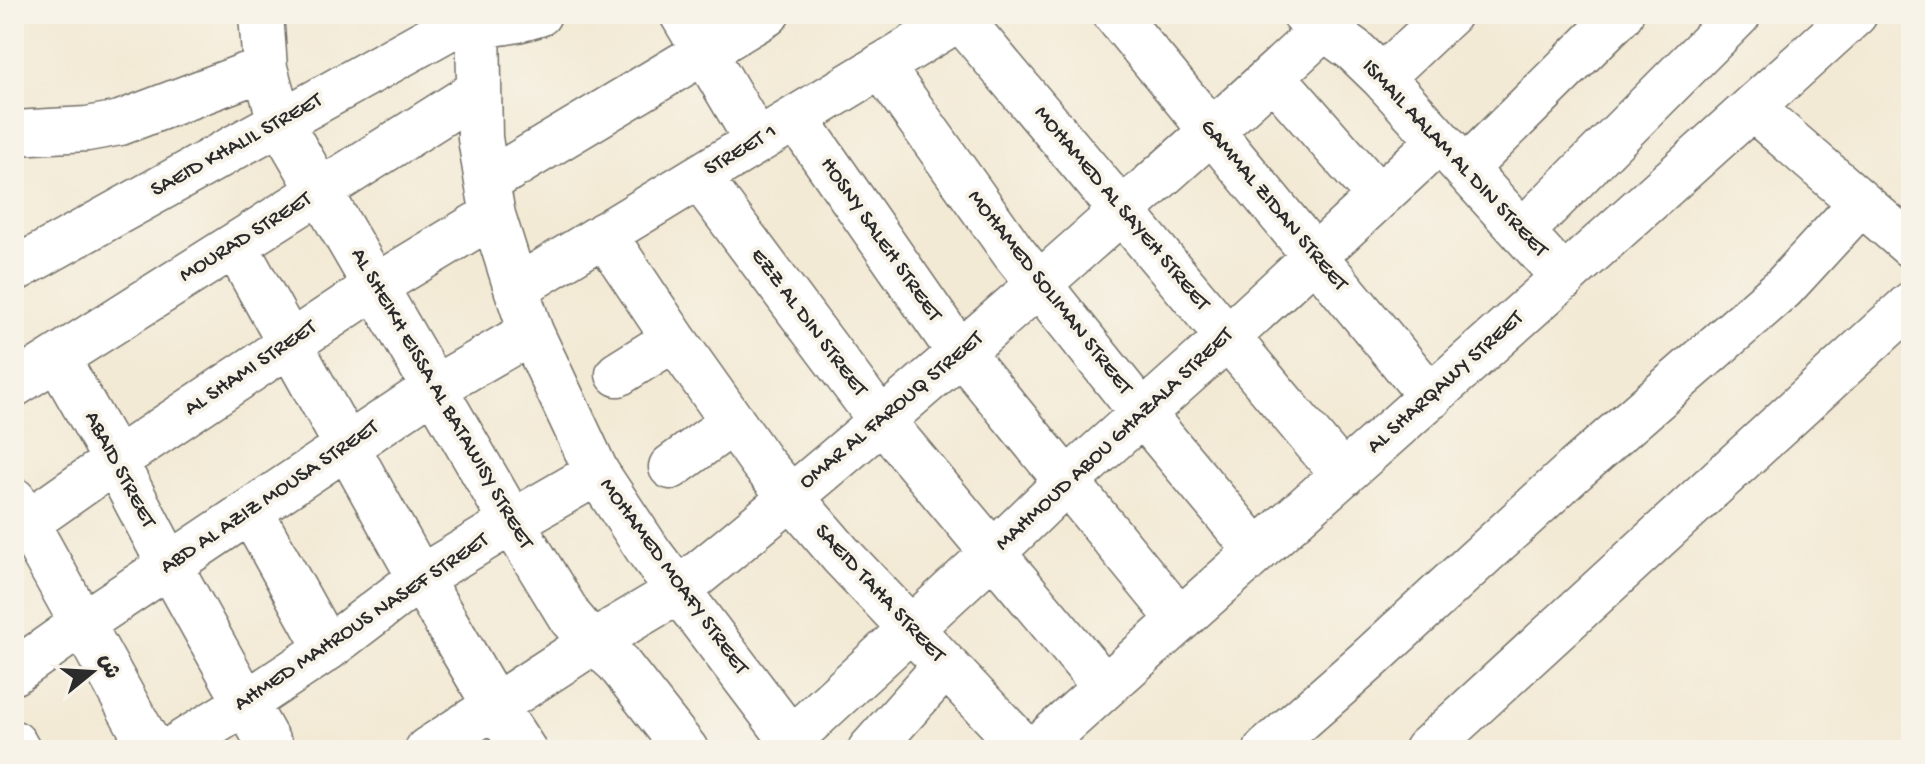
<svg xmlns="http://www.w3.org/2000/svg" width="1925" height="764" viewBox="0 0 1925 764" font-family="'Gochi Hand','Playpen Sans Arabic',sans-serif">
	<rect width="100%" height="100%" fill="#f7f3e8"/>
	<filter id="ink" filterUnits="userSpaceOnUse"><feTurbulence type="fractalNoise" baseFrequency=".0125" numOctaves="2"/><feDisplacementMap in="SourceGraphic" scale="16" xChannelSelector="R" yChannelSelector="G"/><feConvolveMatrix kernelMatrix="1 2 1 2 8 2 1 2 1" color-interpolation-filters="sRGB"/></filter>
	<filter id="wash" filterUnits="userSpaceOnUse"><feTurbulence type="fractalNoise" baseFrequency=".006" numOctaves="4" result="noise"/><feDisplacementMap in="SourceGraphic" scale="32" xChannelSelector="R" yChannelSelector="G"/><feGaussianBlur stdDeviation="1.8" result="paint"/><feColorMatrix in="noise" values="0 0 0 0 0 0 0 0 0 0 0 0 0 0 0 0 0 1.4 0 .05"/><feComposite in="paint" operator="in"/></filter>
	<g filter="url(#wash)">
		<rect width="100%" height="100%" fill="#f3ead5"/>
	</g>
	<g filter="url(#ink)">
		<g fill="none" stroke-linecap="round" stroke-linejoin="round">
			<g stroke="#716e66" stroke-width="47">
				<path id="minor" d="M261,14L265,68L280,122L512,522L570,617L581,630L617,662L686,750
					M682,14L757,141
					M1115,14L1431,397
					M1304,14L1354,50L1382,77L1564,278
					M960,18L1343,475
					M451,19C479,29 510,23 539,14
					M478,25L480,138L487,182L493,215L516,288L531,332L597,473L650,553L799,750
					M881,66L1014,253L1142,413L1256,550
					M1273,76L1379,197
					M1382,77L1449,14
					M1752,108L1911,246
					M796,118L947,335L1180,620
					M14,133L87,129L120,123L265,68
					M1465,169L1621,14
					M699,177L869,405L1105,687
					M487,182L767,14
					M1522,232L1739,14
					M604,234L674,339L762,463L841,555L1026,750
					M235,245L420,578L495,706L524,750
					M14,270L460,22
					M516,288L967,14
					M57,358L104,440L170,566L272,750
					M618,374L674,339
					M14,385L478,91
					M671,467L733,422
					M14,500L152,750
					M251,512L327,649
					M14,532L115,461L376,286L493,215
					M14,672L83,623L434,388L531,332
					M791,739L993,553L1066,482L1228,337L1439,141
					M14,743L18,750
					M170,750L246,703L327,649L420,578L512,522L597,473
					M427,750L593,642L667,598L691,580C826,470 958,356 1089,240C1168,170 1247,101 1324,28
					M870,750L945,666
					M1035,750C1308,504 1584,262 1855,14
					M1266,750L1366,662L1576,469L1783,288L1861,203
					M1426,750L1911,304"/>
			</g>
			<use href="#minor" stroke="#fff" stroke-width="44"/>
		</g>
	</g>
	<g text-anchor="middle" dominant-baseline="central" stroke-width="8" stroke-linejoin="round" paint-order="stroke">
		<g font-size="22" fill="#2b2b2b" stroke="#f7f3e8">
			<text transform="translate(237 146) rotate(-29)">SAEID KHALIL STREET</text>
			<text transform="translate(741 151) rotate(-31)">STREET 1</text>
			<text transform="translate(1454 159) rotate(47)">ISMAIL AALAM AL DIN STREET</text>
			<text transform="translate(1273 206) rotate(50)">GAMMAL ZIDAN STREET</text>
			<text transform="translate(1121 209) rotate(50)">MOHAMED AL SAYEH STREET</text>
			<text transform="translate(246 238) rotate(-32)">MOURAD STREET</text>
			<text transform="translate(880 240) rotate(55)">HOSNY SALEH STREET</text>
			<text transform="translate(1049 293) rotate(52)">MOHAMED SOLIMAN STREET</text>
			<text transform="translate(808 323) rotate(53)">EZZ AL DIN STREET</text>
			<text transform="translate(251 369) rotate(-34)">AL SHAMI STREET</text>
			<text transform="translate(1446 383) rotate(-42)">AL SHARQAWY STREET</text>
			<text transform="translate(441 399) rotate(60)">AL SHEIKH EISSA AL BATAWISY STREET</text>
			<text transform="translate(892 411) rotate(-40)">OMAR AL FAROUQ STREET</text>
			<text transform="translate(1115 440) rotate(-43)">MAHMOUD ABOU GHAZALA STREET</text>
			<text transform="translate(119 470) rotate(62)">ABAID STREET</text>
			<text transform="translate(270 498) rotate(-34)">ABD AL AZIZ MOUSA STREET</text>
			<text transform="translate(673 577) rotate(54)">MOHAMED MOAFY STREET</text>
			<text transform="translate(879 594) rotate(47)">SAEID TAHA STREET</text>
			<text transform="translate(362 623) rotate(-34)">AHMED MAHROUS NASEF STREET</text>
		</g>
	</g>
	<rect width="1925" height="764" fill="none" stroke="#f7f3e8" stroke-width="48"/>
	<g transform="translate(92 672) rotate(72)" stroke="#f7f3e8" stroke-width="6" paint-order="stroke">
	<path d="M0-6L14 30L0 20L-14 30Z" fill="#2b2b2b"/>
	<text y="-12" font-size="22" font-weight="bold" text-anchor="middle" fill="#2b2b2b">ش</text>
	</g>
</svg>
